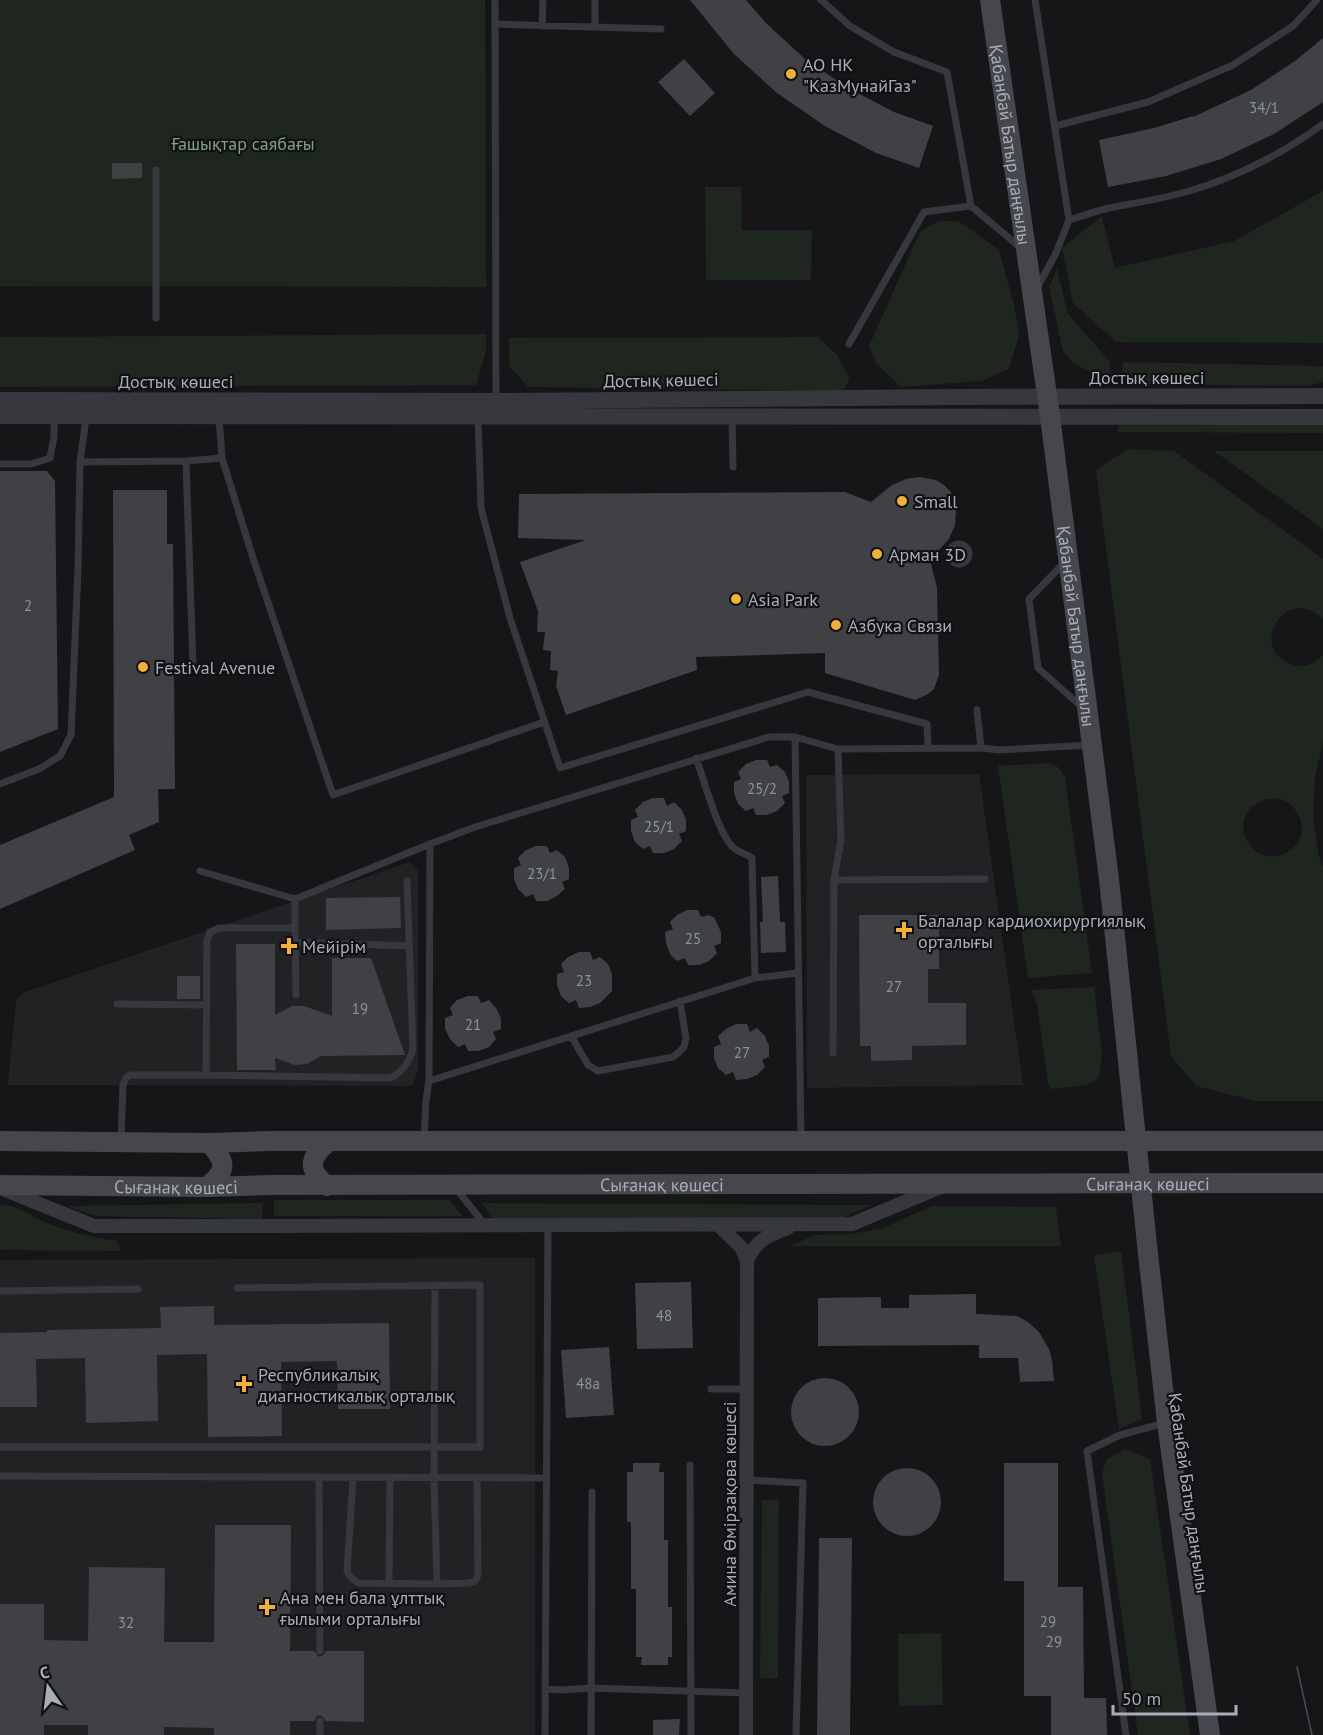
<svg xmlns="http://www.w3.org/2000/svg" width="1323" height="1735" viewBox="0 0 1323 1735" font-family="'PT Sans',sans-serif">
	<rect width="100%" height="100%" fill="#161618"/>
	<path fill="#222225" d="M979,774L1023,1085L807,1088L806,775Z
		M410,862L418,871V1071L412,1086L8,1085L16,1000L25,992Z
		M535,1258V1735H0V1260Z"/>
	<path fill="#1e261f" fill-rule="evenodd" d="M0,0H485L486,287L0,286Z
		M705,187H741L742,230H812L811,280H706Z
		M1323,191V343L1116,342L1073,303L1062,248L1102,216L1115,268L1234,241Z
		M940,220L960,222L999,250L1014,305L1019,335L1009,369L982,381L901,387L876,363L869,346L920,232Z
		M1057,268L1068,314L1110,362V382L1073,363L1063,351L1049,288Z
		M486,334V351L476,385L0,387V337Z
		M818,337L837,355L850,379L843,391L528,387L509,366V338Z
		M1123,362L1323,366V382L1308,386L1121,384Z
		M1323,424V433L1118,432V426Z
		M1128,449L1174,451L1323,559V619C1284,581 1246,652 1294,665C1306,668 1315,663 1323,655V742L1315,778L1313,815L1318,852L1323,868V1101H1255L1196,1086L1171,1056L1096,470ZM1266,799C1270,799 1276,798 1280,799C1295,803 1305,821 1301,836C1299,844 1292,849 1286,853C1256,869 1228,827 1253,806C1257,803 1262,801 1266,799Z
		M1214,451H1323V529Z
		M1049,763L1058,767L1065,777L1092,973L1028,978L998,766Z
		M1094,987L1102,1053L1099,1078L1086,1085L1051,1089L1048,1083L1037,1004L1031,990Z
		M274,1200H450L462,1216H274Z
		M263,1203L262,1219L96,1216L66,1206Z
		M482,1203L871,1205L839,1219H492Z
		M8,1205C23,1209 34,1217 47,1223C68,1232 95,1238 117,1241L121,1251L0,1250V1206Z
		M932,1206L1056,1207L1061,1246H790L815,1235L851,1234L883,1228Z
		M1121,1251L1142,1419L1119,1429L1094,1255Z
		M1125,1449L1150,1459L1190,1735H1138L1102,1473L1107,1459Z
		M762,1500H779L778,1678H760Z
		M941,1633L943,1705L899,1706L898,1634Z"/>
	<path fill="#404145" d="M690,0H746L766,23L805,59L848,88L894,112L933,126L919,168L876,153L825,126L777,93L734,54Z
		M1323,38V102L1274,134L1221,159L1166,176L1108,187L1099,140L1154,128L1193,116V117L1251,90L1295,61Z
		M684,59L715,93L690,116L658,82Z
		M112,163H142V178L112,179Z
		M0,471H47L55,481L58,729L0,752Z
		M920,477L936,480L944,485L951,492L956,512L955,525L949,539L930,560L937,588L939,675L934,689L928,694L915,700L825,673V653L696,657L697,670L566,715L556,686L558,671L550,670L551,651L543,650L545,632H537L538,611L520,562L586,540L518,538L519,494L845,492L871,502L892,485L906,479Z
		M113,490H167V544H173L175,789H158L159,822L129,835L135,850L0,909V845L114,797Z
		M756,760H767L770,767L777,765L785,772L789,782V793L782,796L785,803L777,811L767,815H756L753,808L746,811L738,804L734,793V782L741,779L738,772L746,764Z
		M653,798H664L667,806L674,802L682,810L686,820V831L679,834L682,841L674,849L664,853H653L650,846L643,849L635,842L631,831V820L638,817L635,810L643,802Z
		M536,846H547L550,853L557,850L565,857L569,868V879L562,882L565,889L557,896L547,901H536L533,894L526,897L518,889L514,879V868L521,865L518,858L526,850Z
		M778,876L780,922H785L786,952L761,953L760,922H763L761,877Z
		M400,897L401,928L326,930V898Z
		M687,910H698L701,917L709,915L712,917H714L721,932V943L714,946L717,953L709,961L699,965H688L685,958L677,961L670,954L666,943L665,932L673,929L670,922L677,915Z
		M859,915H939V969H928V1003H966V1045L912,1046V1060L871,1061V1046H860Z
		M236,944H275V1015L292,1006H304L332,1016V958H371L405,1055L321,1056L307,1064L295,1065L275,1058L276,1070H237Z
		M579,952H590L593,960L600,957L608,964L612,974V991L600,1003L590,1007L579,1008L576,1000L569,1003L561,996L557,985V974L564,972L561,964L568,957Z
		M177,976H200V999H177Z
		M468,996H478L481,1003L489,1000L496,1008L501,1018V1029L493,1032L496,1039L489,1047L479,1051H468L465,1044L458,1047L450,1039L445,1029V1018L453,1015L450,1008L457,1000Z
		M736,1024H747L750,1032L757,1028L765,1036L769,1046V1057L762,1060L765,1067L757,1075L747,1079L736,1080L733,1072L726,1075L718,1068L714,1058V1047L721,1044L718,1036L726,1029Z
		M691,1282L693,1348L637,1349L635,1283Z
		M976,1294V1314L1017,1316L1028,1322L1039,1332L1049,1349L1052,1360L1054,1381L1020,1382L1018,1358H979V1345L818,1346V1298L881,1297V1308H909V1295Z
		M214,1306V1325L389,1323L390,1409H338L337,1361L281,1362L282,1436L208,1437L207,1354L157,1355L158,1421L86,1423L85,1358L36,1359L37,1407H0V1333L47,1332V1330L161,1328L160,1307Z
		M609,1347L614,1415L566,1418L561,1350Z
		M791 1412a34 34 0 1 1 68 0a34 34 0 1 1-68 0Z
		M633,1463H660L659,1472H664V1540H668V1607H672V1657H668V1665H641L642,1657H636V1589H631V1522H627V1472H633Z
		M1004,1463H1058V1587H1083L1084,1698H1106L1107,1735H1051V1696H1024V1581H1004Z
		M873 1502a34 34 0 1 1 68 0a34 34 0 1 1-68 0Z
		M215,1525H291L290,1651H314L319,1657L323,1655L326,1651H364V1722L326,1721L321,1715L317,1716L314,1721H290V1735H214V1728L164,1727V1735H88V1725H44V1735H0V1604H44V1640L88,1641L89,1567L165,1568L164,1642H214Z
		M819,1538H852L850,1735H817Z
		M680,1719L679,1735H653V1720Z"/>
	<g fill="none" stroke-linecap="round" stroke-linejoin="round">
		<path stroke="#37383d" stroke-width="7" d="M495,0L496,401
			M595,0V27
			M821,0L850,26L894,52L947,72L971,206L1021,248
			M1035,0L1069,220L1056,253L1036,290
			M495,24L661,29
			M542,26L543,0
			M1055,126L1148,102L1233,65L1293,26L1317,0
			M1069,220C1082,216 1096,211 1109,208C1135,203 1161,199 1186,192C1235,178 1282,154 1323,124
			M156,318V170
			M849,344L924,212L971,206
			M219,417L222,458L253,558L333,795L544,722
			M732,417L733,467
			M478,418L481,508L510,618L560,768L808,692L927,724L928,748
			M80,462L186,461
			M0,464H31L50,458L54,437V416
			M949 554a10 10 0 1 1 20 0a10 10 0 1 1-20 0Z
			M1066,561L1029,599L1038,668L1082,707
			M193,667L186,461L222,458
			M977,710L981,748
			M795,737L801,1139
			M696,758C704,779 719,838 735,849C740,853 746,853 752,858L755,978
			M0,784L39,769L60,756L71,735L78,569L80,462L86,418
			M200,871L295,899
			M834,880L985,879
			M407,881L413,1050C408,1063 403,1072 390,1078L206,1075L207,940L210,932L219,928H295V899L430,844L475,827L769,737H795L838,749L981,748L1000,750L1090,745
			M295,928L296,995
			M295,942L409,946
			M117,1004L205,1005
			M571,1036L588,1065L598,1071L673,1057L679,1052L684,1047L686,1038L680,1001
			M833,1053L834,880L841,840L838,749
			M429,1081L755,978L798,973
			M121,1139L123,1085L126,1078L130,1075H206
			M424,1139L426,1100L429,1081L430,844
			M455,1187L485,1225
			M0,1291L138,1289
			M711,1389H747
			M0,1447H480V1285L237,1288
			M690,1465L691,1735
			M0,1476L546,1478
			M319,1477L320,1651
			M353,1478L347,1571L350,1577L358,1583L437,1584L434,1478L435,1285
			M747,1480L803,1483L796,1735
			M389,1583L390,1478
			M437,1584L469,1583L475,1581L478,1575L477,1478
			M545,1689L561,1690L590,1688L746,1693
			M320,1721V1735
			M545,1735L548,1225
			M591,1735L592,1492
			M1126,1735L1087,1451L1120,1435L1165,1423"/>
		<path stroke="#37383d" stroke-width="14" d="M0,1188L94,1226H269L852,1224L943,1186
			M718,1225L741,1247L747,1261
			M746,1735L747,1261C756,1240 767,1236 788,1228"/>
		<path stroke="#37383d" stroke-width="16" d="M0,400L496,401L959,397L1323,396
			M0,416L1323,417"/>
		<g stroke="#45474d" stroke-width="20">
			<path id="s1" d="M990,0L1050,416L1109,879L1148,1254L1167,1423L1210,1735"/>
			<path d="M0,1141L210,1143L270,1141H1323"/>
			<path id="s2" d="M0,1185L207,1187L269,1185L1323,1183"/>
			<path d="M327,1186C307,1169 309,1158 328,1142"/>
			<path d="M207,1187C227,1169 227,1165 210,1143"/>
		</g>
		<path stroke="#4a4c52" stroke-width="1.5" d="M1297,1667L1312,1735"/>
	</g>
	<g fill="#f2b134" stroke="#111113" stroke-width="2">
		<circle cx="791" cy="74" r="6"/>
		<circle cx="902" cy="501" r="6"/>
		<circle cx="877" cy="554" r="6"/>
		<circle cx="736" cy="599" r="6"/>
		<circle cx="836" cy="625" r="6"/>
		<circle cx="143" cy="667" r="6"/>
		<path d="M901 921h6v6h6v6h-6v6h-6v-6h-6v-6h6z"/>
		<path d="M286 937h6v6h6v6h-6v6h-6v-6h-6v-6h6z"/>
		<path d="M241 1375h6v6h6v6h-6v6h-6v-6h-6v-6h6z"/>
		<path d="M264 1598h6v6h6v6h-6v6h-6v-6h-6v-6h6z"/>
	</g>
	<g text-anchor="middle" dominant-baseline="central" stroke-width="4.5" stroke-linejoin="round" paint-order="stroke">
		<g font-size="15" fill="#8e929b">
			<text x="1264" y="107">34/1</text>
			<text x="28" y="605">2</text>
			<text x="762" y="788">25/2</text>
			<text x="659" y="826">25/1</text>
			<text x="542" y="873">23/1</text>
			<text x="693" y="938">25</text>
			<text x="584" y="980">23</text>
			<text x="894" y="986">27</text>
			<text x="360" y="1008">19</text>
			<text x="473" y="1024">21</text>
			<text x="742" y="1052">27</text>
			<text x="664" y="1315">48</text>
			<text x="588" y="1383">48а</text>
			<text x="1048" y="1621">29</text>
			<text x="126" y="1622">32</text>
			<text x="1054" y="1641">29</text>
		</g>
		<g font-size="18" fill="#a8adb8" stroke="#111113" text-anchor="start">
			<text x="803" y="64">АО НК<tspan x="803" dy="21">"КазМунайГаз"</tspan></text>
			<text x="914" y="501">Small</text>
			<text x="889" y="554">Арман 3D</text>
			<text x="748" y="599">Asia Park</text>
			<text x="848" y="625">Азбука Связи</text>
			<text x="155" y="667">Festival Avenue</text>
			<text x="918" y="920">Балалар кардиохирургиялық<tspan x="918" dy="21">орталығы</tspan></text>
			<text x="302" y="946">Мейірім</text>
			<text x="258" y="1374">Республикалық<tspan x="258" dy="21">диагностикалық орталық</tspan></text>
			<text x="280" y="1597">Ана мен бала ұлттық<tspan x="280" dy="21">ғылыми орталығы</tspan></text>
		</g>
		<g font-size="18" fill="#7fa381" stroke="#111113">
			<text x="243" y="143">Ғашықтар саябағы</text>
		</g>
		<g font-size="18" fill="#a8adb8" stroke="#111113">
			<text stroke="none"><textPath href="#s1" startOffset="146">Қабанбай Батыр даңғылы</textPath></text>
			<text x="1147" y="377">Достық көшесі</text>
			<text transform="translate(661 380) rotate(-1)">Достық көшесі</text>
			<text x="176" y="381">Достық көшесі</text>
			<text stroke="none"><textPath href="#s1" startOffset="632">Қабанбай Батыр даңғылы</textPath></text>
			<text stroke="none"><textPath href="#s2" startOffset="1148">Сығанақ көшесі</textPath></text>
			<text stroke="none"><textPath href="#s2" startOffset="662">Сығанақ көшесі</textPath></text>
			<text stroke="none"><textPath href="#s2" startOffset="176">Сығанақ көшесі</textPath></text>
			<text transform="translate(1189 1493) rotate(82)">Қабанбай Батыр даңғылы</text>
			<text transform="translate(729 1504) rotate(-90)">Амина Өмірзақова көшесі</text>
		</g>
	</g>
	<g transform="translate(48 1687) rotate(346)" stroke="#111113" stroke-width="4.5" paint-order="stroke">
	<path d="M0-4.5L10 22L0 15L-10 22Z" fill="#a8adb8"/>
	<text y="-9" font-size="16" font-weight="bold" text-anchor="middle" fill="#a8adb8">С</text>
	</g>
	<path d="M1113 1705v9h123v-9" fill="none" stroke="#a8adb8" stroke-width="3"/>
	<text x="1122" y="1705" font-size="18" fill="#a8adb8" stroke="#111113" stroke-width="4.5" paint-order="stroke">50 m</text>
</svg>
